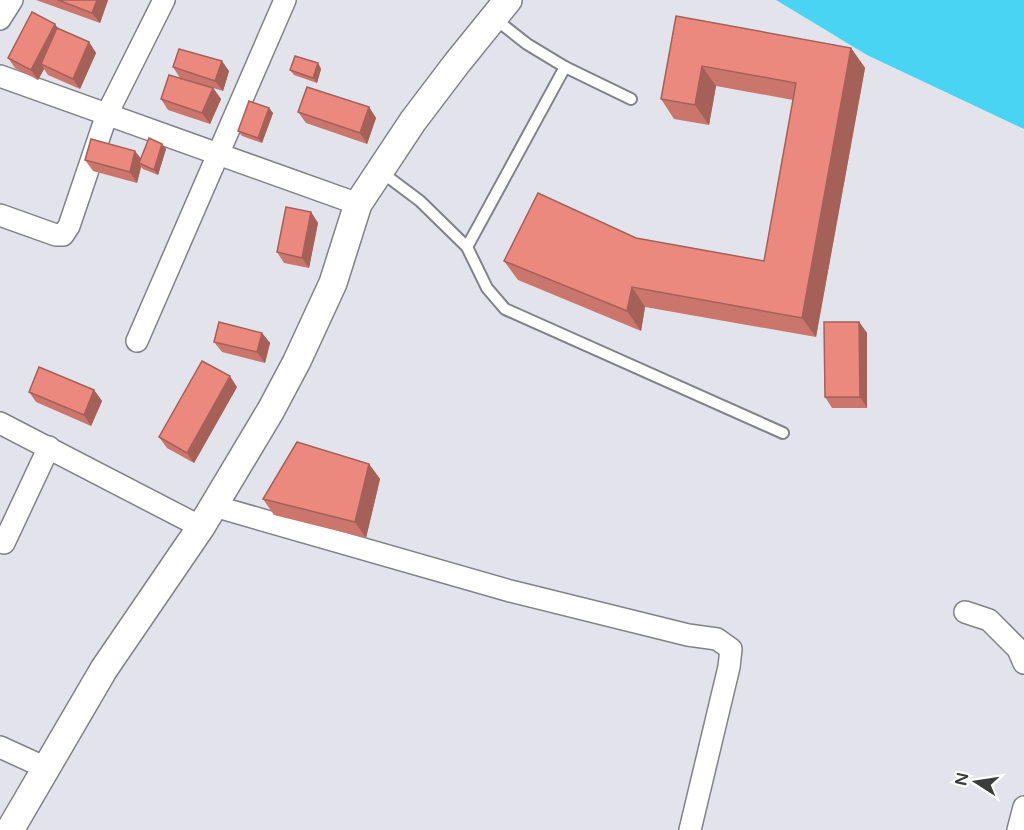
<svg xmlns="http://www.w3.org/2000/svg" width="1024" height="830" font-family="'Varela Round',sans-serif">
  <style>
    .water { fill: #4ad4f3 }
    .lines { fill: none; stroke-linecap: round; stroke-linejoin: round }
    .service-casing { stroke: #818287; stroke-width: 14 }
    .minor-casing { stroke: #818287; stroke-width: 24 }
    .tertiary-casing { stroke: #818287; stroke-width: 30 }
    .service { stroke: #fff; stroke-width: 10 }
    .minor { stroke: #fff; stroke-width: 21 }
    .tertiary { stroke: #fff; stroke-width: 27 }
    .wall { fill: #cb766c }
    .shaded-wall { fill: #a56058 }
    .building { fill: #ec897e; stroke: #a56058; stroke-width: 1.5 }
  </style>
  <rect width="100%" height="100%" fill="#e3e4eb"/>
  <path class="water" d="M776,0h248v129l-157,-74z"/>
  <g class="lines">
    <g class="service-casing">
      <g id="service">
        <path d="M494,18l33,26 38,23 66,32"/>
        <path d="M380,171l40,30 47,46 20,41 18,21 278,124"/>
        <path d="M467,247l98,-180"/>
      </g>
    </g>
    <g class="minor-casing">
      <g id="minor">
        <path d="M0,19l12,-19"/>
        <path d="M0,76l358,128"/>
        <path d="M0,215l56,20h7l6,-9 38,-112 57,-114"/>
        <path d="M137,341l148,-341"/>
        <path d="M0,423l201,104"/>
        <path d="M214,506l296,85 178,44 29,4 14,10 -2,18 -39,163"/>
        <path d="M4,543l45,-96"/>
        <path d="M965,612l24,8 29,29 6,14"/>
        <path d="M0,747l46,21"/>
        <path d="M1018,830l6,-23"/>
      </g>
    </g>
    <g class="tertiary-casing">
      <path id="tertiary" d="M10,830l94,-161 97,-142 70,-117 26,-49 36,-78 25,-79 55,-83 44,-58 51,-63"/>
    </g>
    <use href="#service" class="service"/>
    <use href="#minor" class="minor"/>
    <use href="#tertiary" class="tertiary"/>
  </g>
  <g class="wall">
    <path d="M36,0h72l-8,23z"/>
    <path d="M676,16l175,32 14,20 -49,269 -171,-30 -4,24 -123,-51 -14,-19 132,-23 128,23 29,-161 -77,-14 -7,39 -35,-6 -13,-20z"/>
    <path d="M55,24l3,5 31,13 7,11 -16,36 -32,-14 -4,-6 -6,11 -23,-12 -7,-10z"/>
    <path d="M318,63l3,6 -4,14 -23,-8 -4,-5z"/>
    <path d="M173,67l56,4 -6,20 -43,-13z"/>
    <path d="M213,88l8,11 -11,25 -42,-14 -7,-11z"/>
    <path d="M369,107l7,11 -9,26 -61,-21 -8,-11z"/>
    <path d="M269,108l4,5 -11,30 -20,-7 -4,-5z"/>
    <path d="M162,144l4,5 -8,26 -15,-6 -2,-2 -4,16 -44,-12 -8,-11 56,-1z"/>
    <path d="M311,212l7,11 -9,45 -25,-5 -7,-11z"/>
    <path d="M859,322l8,11v75h-35l-7,-11z"/>
    <path d="M262,333l8,10 -5,20 -43,-11 -8,-10z"/>
    <path d="M237,387l-43,76 -27,-15 -8,-11z"/>
    <path d="M94,390l8,11 -11,25 -55,-24 -7,-10z"/>
    <path d="M369,464l11,15 -14,59 -92,-23 -11,-16z"/>
  </g>
  <g class="shaded-wall">
    <path d="M97,0h11l-8,23 -8,-10z"/>
    <path d="M55,24l7,11 -21,29 3,5 -6,11 -7,-10z"/>
    <path d="M89,42l7,11 -16,36 -7,-10z"/>
    <path d="M851,48l14,20 -49,269 -14,-19z"/>
    <path d="M222,61l7,10 -6,20 -8,-10z"/>
    <path d="M318,63l3,6 -4,14 -4,-5z"/>
    <path d="M702,66l14,20 -7,39 -14,-20z"/>
    <path d="M213,88l8,11 -11,25 -8,-11z"/>
    <path d="M369,107l7,11 -9,26 -7,-11z"/>
    <path d="M269,108l4,5 -11,30 -4,-5z"/>
    <path d="M162,144l4,5 -8,26 -4,-5z"/>
    <path d="M135,151l8,10 -4,2 2,4 -4,16 -7,-11z"/>
    <path d="M311,212l7,11 -9,45 -7,-10z"/>
    <path d="M632,287l13,20 -4,24 -14,-20z"/>
    <path d="M859,322l8,11v75l-7,-11z"/>
    <path d="M262,333l8,10 -5,20 -8,-11z"/>
    <path d="M230,376l7,11 -43,76 -7,-10z"/>
    <path d="M94,390l8,11 -11,25 -7,-11z"/>
    <path d="M369,464l11,15 -14,59 -11,-16z"/>
  </g>
  <g class="building">
    <path d="M58,0h39l-5,13z"/>
    <path d="M32,12l23,12 -24,46 -23,-12z"/>
    <path d="M676,16l175,32 -49,270 -170,-31 -5,24 -123,-50 34,-68 98,45 128,23 32,-178 -94,-17 -7,39 -34,-6z"/>
    <path d="M57,28l32,14 -16,37 -32,-15z"/>
    <path d="M179,49l43,12 -7,20 -42,-14z"/>
    <path d="M295,56l23,7 -5,15 -23,-8z"/>
    <path d="M169,75l44,13 -11,25 -41,-14z"/>
    <path d="M307,87l62,20 -9,26 -62,-21z"/>
    <path d="M249,101l20,7 -11,30 -20,-7z"/>
    <path d="M149,138l13,6 -8,26 -15,-7z"/>
    <path d="M91,139l44,12 -5,21 -45,-12z"/>
    <path d="M286,207l25,5 -9,46 -25,-6z"/>
    <path d="M219,322l43,11 -5,19 -43,-10z"/>
    <path d="M824,322h35l1,75h-35z"/>
    <path d="M202,361l28,15 -43,77 -28,-16z"/>
    <path d="M39,367l55,23 -10,25 -55,-23z"/>
    <path d="M297,442l72,22 -14,58 -92,-23z"/>
  </g>
  <g transform="translate(976 782) rotate(282)" stroke="#ffffff" stroke-width="4.5" paint-order="stroke">
  <path d="M0-4.5L10 22L0 15L-10 22Z" fill="#3a3b3d"/>
  <text y="-9" font-size="16" font-weight="bold" text-anchor="middle" fill="#3a3b3d">N</text>
  </g>
</svg>
